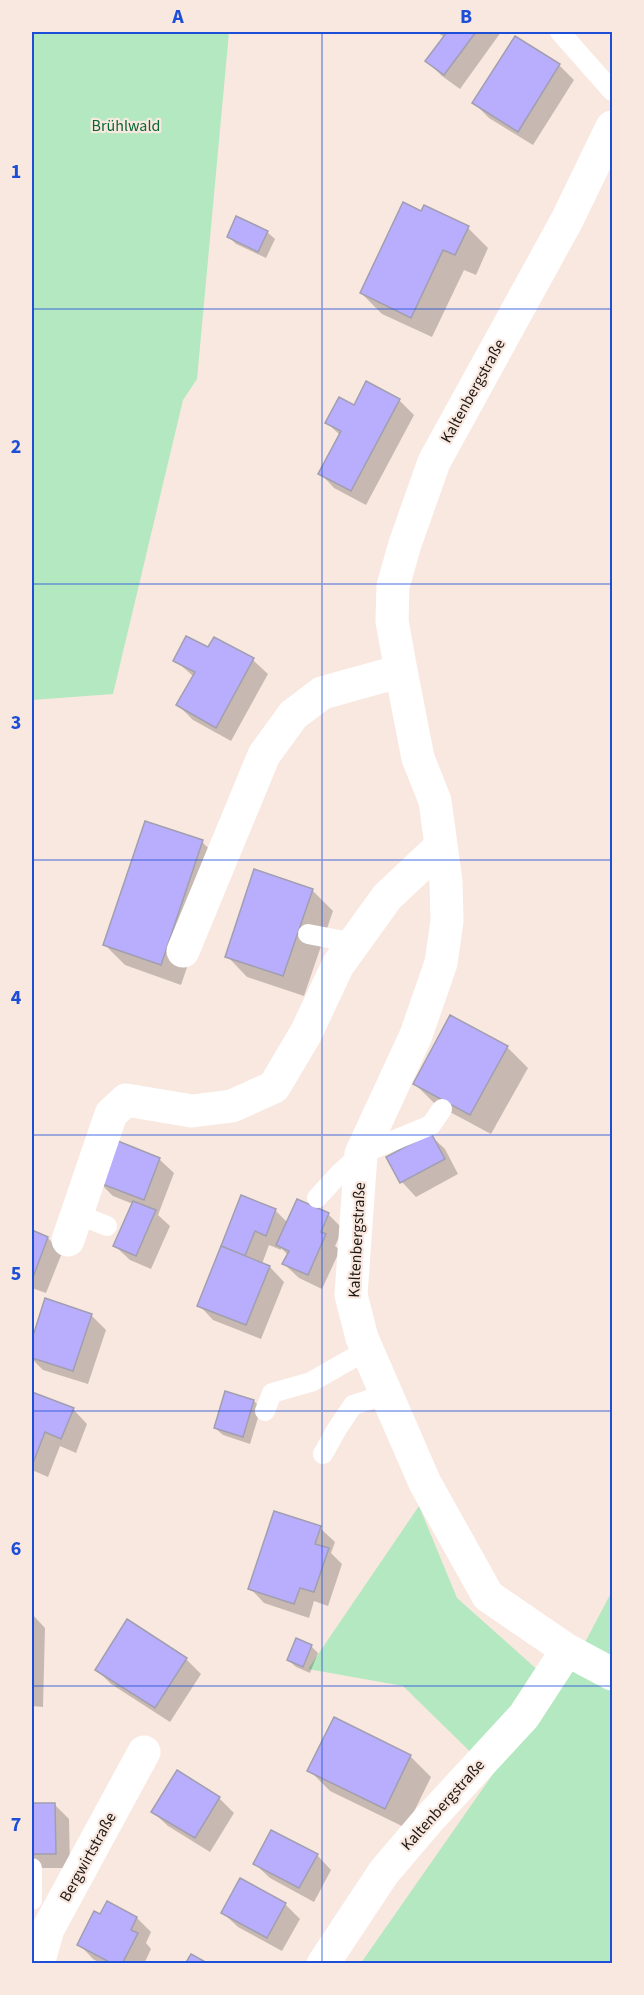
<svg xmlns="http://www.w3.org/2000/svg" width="644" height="1995" font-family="'Source Sans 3',sans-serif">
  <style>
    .green { fill: #b3e8c0 }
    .shadow { fill: #0003 }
    .building { fill: #b9adfe; stroke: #a19faf; stroke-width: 1.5 }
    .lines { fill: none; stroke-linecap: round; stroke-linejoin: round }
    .service { stroke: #fff; stroke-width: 20 }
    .minor { stroke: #fff; stroke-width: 33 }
    .grid { fill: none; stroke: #1d4ed8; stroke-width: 1.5; stroke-opacity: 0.55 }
    .labels { text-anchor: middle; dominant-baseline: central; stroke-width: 4.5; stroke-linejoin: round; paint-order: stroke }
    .park-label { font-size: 16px; fill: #086633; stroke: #f9e8df }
    .street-label { font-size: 16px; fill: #1e1815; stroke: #f9e8df }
    .neatline { fill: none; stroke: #1d4ed8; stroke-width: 2 }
    .grid-label { font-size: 20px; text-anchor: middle; font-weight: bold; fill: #1d4ed8 }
  </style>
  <rect width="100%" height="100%" fill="#f9e8df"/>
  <g class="green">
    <path d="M32,32h197l-32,347 -14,21 -70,294 -81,6z"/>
    <path d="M419,1506l38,92 103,92 52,-99v372h-251l132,-189 -90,-88 -95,-17z"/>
  </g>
  <g class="shadow">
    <path d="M437,32h64l-41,57 -18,-13 -15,-15 18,-23z"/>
    <path d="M516,38l44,28 14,14 -41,65 -44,-27 -15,-15z"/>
    <path d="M422,213l46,15 20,20 -12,27 -12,-5 -32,67 -50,-23 -21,-21z"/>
    <path d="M267,232l8,7 -9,19 -30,-14 -7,-7z"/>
    <path d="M399,400l15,15 -48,90 -32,-17 -14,-15 20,-38 -13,-12 27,-16z"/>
    <path d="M215,639l38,21 15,14 -37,67 -38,-21 -15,-15 16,-28 -19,-17 34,-11z"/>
    <path d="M146,823l56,19 21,20 -42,123 -56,-20 -21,-21z"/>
    <path d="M312,890l21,21 -29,85 -57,-19 -20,-21z"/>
    <path d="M507,1047l21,21 -37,66 -56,-30 -20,-20z"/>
    <path d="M430,1135l15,14 13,25 -42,23 -14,-15z"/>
    <path d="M159,1159l15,14 -16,42 12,11 -19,43 -21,-9 -15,-14 18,-42 -20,-8 -15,-15z"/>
    <path d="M242,1197l34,14 12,12 40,-9 15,15 -8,17 5,4 -18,39 -23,-11 -15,-14 4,-9 -7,-7v2l-12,-5 -7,19 8,3 14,15 -23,57 -48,-19 -14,-15z"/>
    <path d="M32,1232l16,6 14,15 -16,40 -14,-5z"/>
    <path d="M46,1300l45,15 15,15 -18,54 -45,-14 -11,-11v-15z"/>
    <path d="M32,1393l41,16 14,15 -11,29 -16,-7 -12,31 -16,-7z"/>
    <path d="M254,1401l7,7 -11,36 -27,-9 -8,-7z"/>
    <path d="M320,1528l15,14 -4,11 11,11 -14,42 -14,-5 -5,17 -45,-15 -14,-15z"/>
    <path d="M32,1614l13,14 -2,79 -11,-1z"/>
    <path d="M311,1646l7,7 -8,20 -14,-6 -8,-7z"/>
    <path d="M186,1659l15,15 -31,48 -59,-38 -14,-14z"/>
    <path d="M410,1756l21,21 -25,51 -76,-37 -21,-21z"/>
    <path d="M219,1798l15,15 -24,39 -42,-26 -15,-14z"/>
    <path d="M32,1805h23l14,14 1,49h-38z"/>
    <path d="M317,1855l14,15 -17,32 -44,-24 -15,-14z"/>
    <path d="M107,1903l30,15 14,14 -5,11 5,6 -7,15h-42l-9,-5 -14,-15 22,-28z"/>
    <path d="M285,1904l15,15 -18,32 -44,-24 -15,-14z"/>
  </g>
  <g class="building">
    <path d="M447,32h29l-32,43 -19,-14z"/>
    <path d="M515,36l45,28 -42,68 -46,-29z"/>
    <path d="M403,202l18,9 3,-6 45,21 -14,29 -12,-5 -32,68 -51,-25z"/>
    <path d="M236,216l32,15 -10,21 -31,-15z"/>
    <path d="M366,381l34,18 -49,92 -33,-17 23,-43 -16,-8 14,-26 15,8z"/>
    <path d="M186,636l22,11 6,-10 40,21 -38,70 -40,-23 19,-33 -22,-11z"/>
    <path d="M145,821l58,19 -42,125 -58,-20z"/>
    <path d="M254,869l59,20 -30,87 -58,-19z"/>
    <path d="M450,1015l58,31 -38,69 -57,-31z"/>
    <path d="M431,1133l14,26 -45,24 -14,-26z"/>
    <path d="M113,1139l47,19 -16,42 -47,-18z"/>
    <path d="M241,1195l35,14 -10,27 -11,-5 -10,25 -24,-10z"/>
    <path d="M297,1199l32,14 -8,19 5,2 -18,41 -26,-11 7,-13 -13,-6z"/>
    <path d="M133,1201l23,9 -20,46 -23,-10z"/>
    <path d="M32,1230l16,7 -16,43z"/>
    <path d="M221,1246l49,20 -24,59 -49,-19z"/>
    <path d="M45,1298l47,16 -19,57 -41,-13v-19z"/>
    <path d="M225,1391l29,9 -11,37 -29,-9z"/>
    <path d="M32,1392l42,16 -13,31 -16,-7 -12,31 -1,-1z"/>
    <path d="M274,1511l47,15 -6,18 14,4 -15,44 -14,-4 -6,16 -46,-15z"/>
    <path d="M127,1619l60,39 -32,50 -60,-38z"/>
    <path d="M296,1638l16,7 -9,22 -16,-7z"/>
    <path d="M334,1717l77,38 -26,54 -78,-38z"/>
    <path d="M177,1770l43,27 -25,41 -44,-26z"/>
    <path d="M32,1803h23l1,51h-24z"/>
    <path d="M271,1830l47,24 -19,34 -46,-24z"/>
    <path d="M240,1878l46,25 -19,35 -46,-25z"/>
    <path d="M107,1901l30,16 -6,13 7,3 -16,31h-9l-36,-19 17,-34 6,3z"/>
    <path d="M191,1954l18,10h-24z"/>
  </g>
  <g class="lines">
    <g class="service">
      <path d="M560,32l52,59"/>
      <path d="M308,934l46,9"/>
      <path d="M317,1198l22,-24 22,-20 70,-29 11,-16"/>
      <path d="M77,1214l30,12"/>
      <path d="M265,1411l7,-18 39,-11 56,-32"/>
      <path d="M323,1454l14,-25 16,-24 34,-11"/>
      <path d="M32,1900v-32"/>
    </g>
    <g class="minor">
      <path d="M612,127l-45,93 -133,242 -29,82 -12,42 -1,35 9,50 17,87 17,43 11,81 1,39 -6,42 -25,72 -55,119 -10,141 11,43 63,145 63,113 79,54 45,24"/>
      <path d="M183,951l81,-196 29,-40 29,-22 79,-22"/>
      <path d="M68,1240l43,-126 15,-14 66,11 40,-5 42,-19 32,-54 32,-68 49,-68 53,-50"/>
      <path d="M38,1964l10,-35 96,-177"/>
      <path d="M323,1964l61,-92 46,-54 94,-102 43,-66"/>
    </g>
  </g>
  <path class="grid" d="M322,32v1932M32,309h580M32,584h580M32,860h580M32,1135h580M32,1411h580M32,1686h580"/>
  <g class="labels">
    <g class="park-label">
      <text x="126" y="126">Brühlwald</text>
    </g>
    <g class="street-label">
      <text transform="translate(473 391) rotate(-61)">Kaltenbergstraße</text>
      <text transform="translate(357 1240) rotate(-87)">Kaltenbergstraße</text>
      <text transform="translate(443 1805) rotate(-48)">Kaltenbergstraße</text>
      <text transform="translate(88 1857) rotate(-61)">Bergwirtstraße</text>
    </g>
  </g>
  <rect width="644" height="1995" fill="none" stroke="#f9e8df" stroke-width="66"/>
  <rect x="33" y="33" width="578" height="1929" class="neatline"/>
  <g class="grid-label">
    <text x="178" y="23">A</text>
    <text x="466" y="23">B</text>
    <text x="16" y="178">1</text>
    <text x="16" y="453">2</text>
    <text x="16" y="729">3</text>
    <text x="16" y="1004">4</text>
    <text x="16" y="1280">5</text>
    <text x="16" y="1555">6</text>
    <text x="16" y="1831">7</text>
  </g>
</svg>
